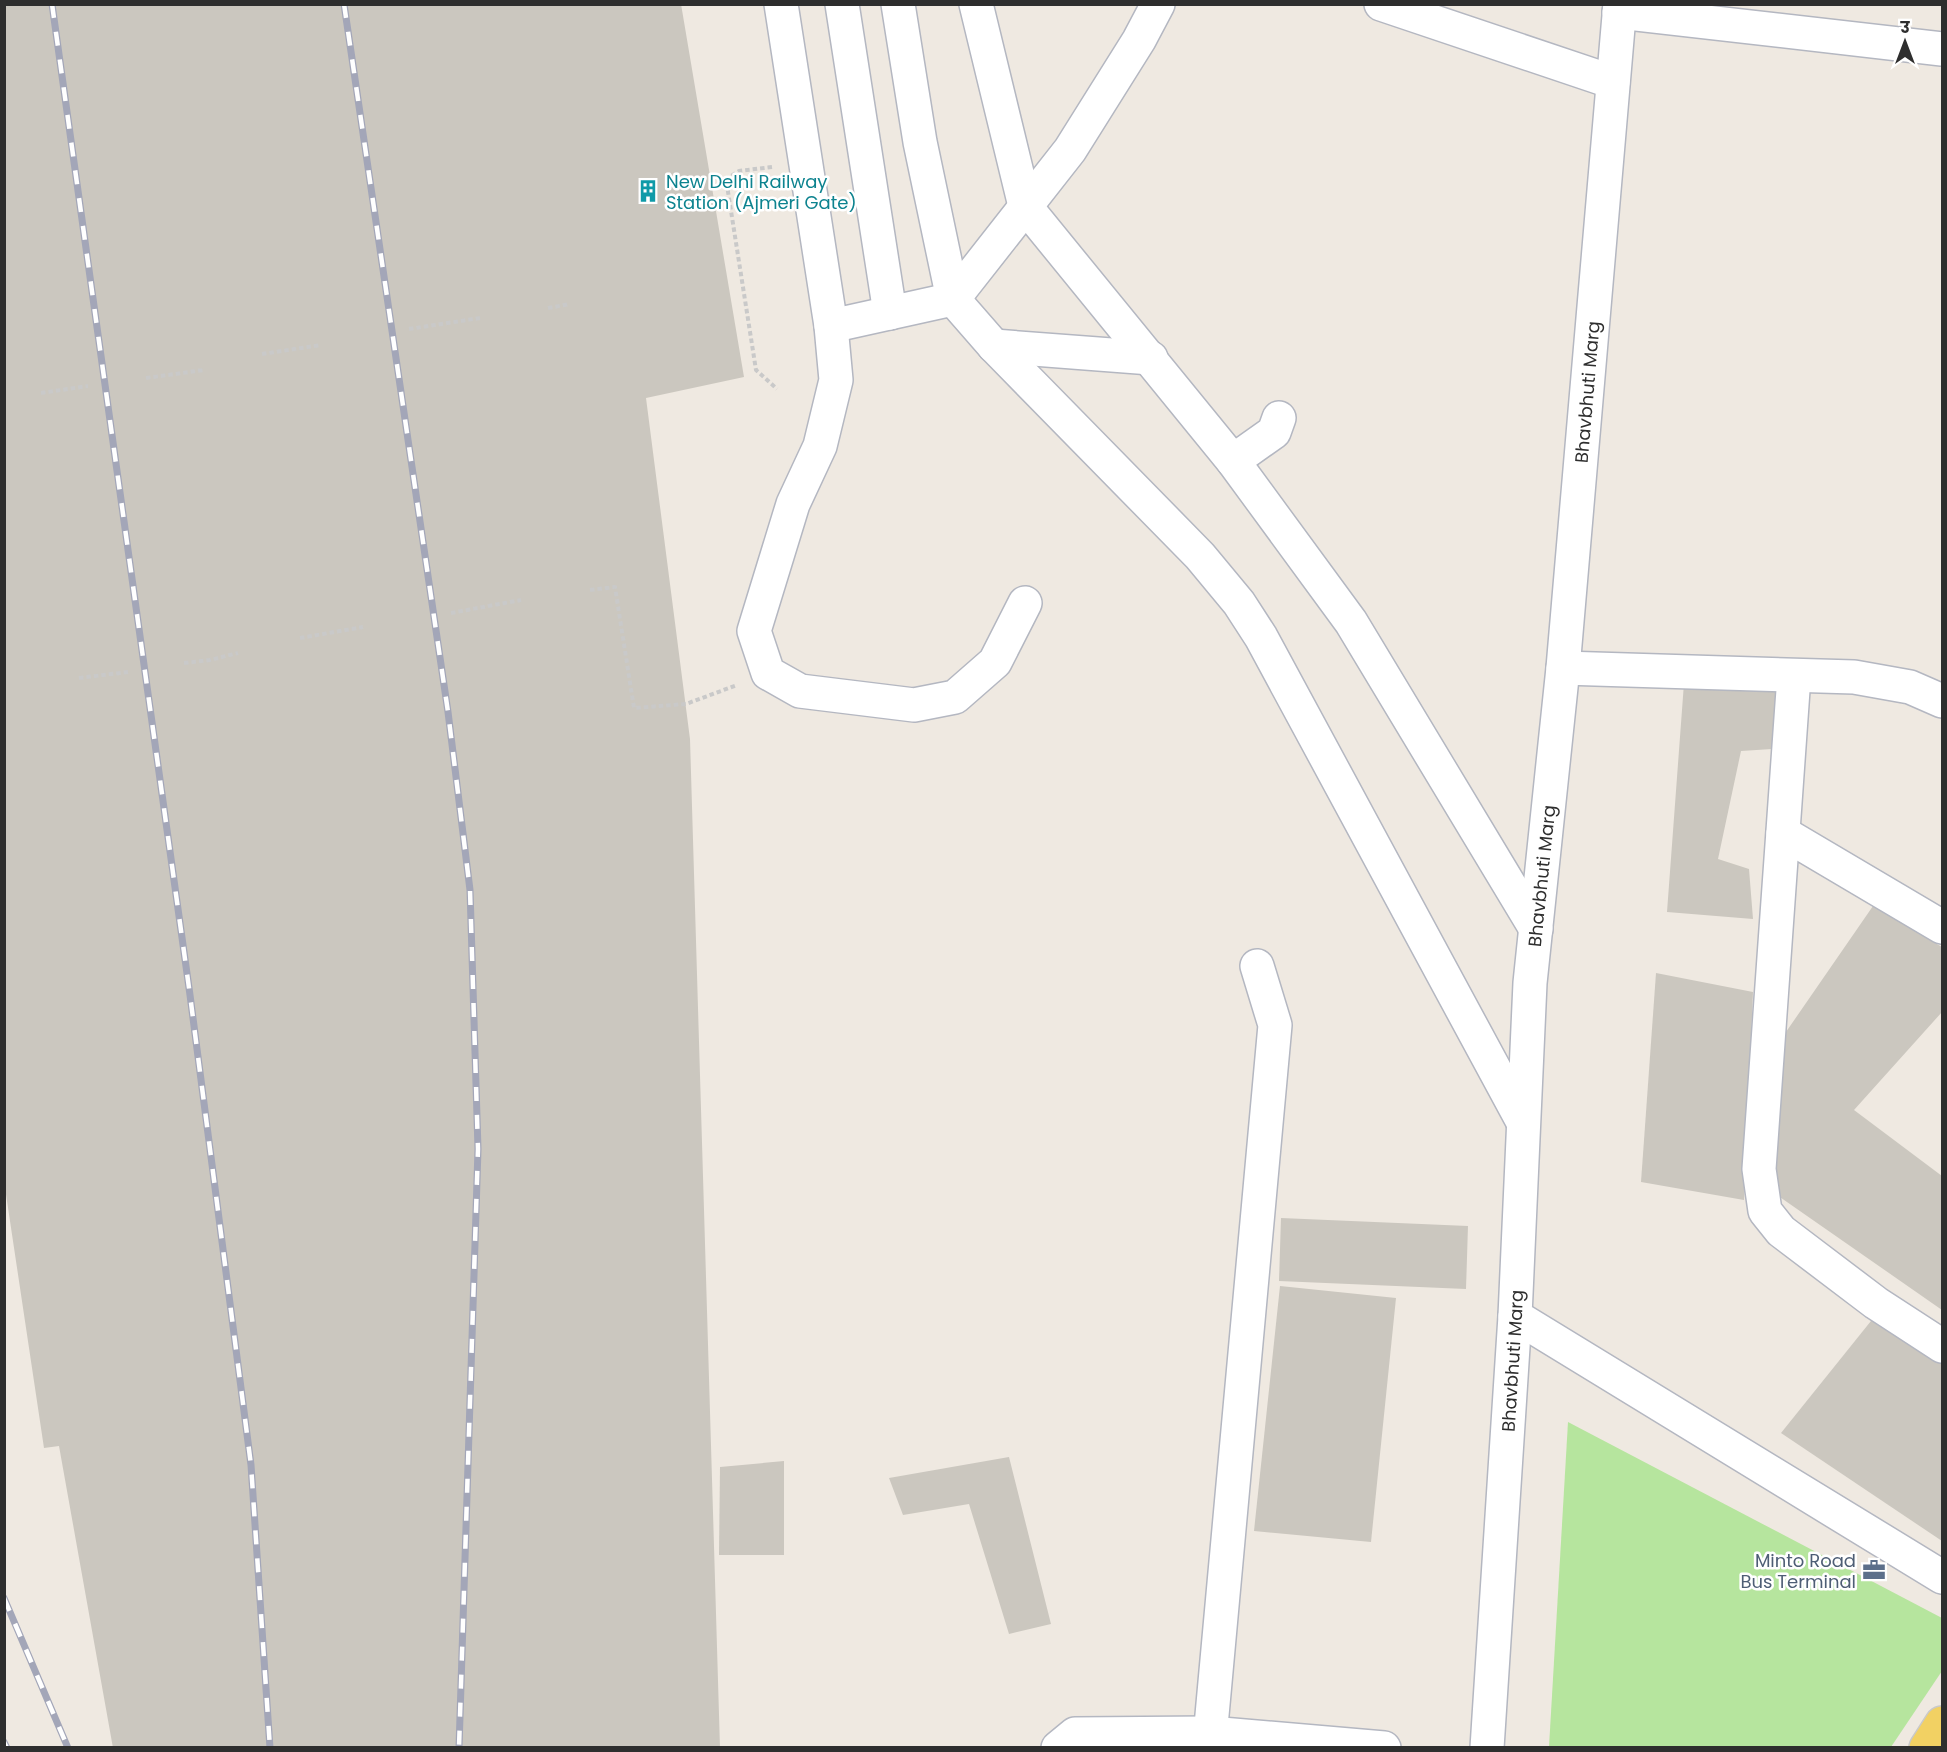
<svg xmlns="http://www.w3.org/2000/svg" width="1947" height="1752" font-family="Poppins,'Noto Sans Devanagari',sans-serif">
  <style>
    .green { fill: #b6e59e }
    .building { fill: #cbc7bf }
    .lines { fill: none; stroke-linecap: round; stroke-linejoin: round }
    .minor-casing { stroke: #b4b7c1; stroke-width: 36 }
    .major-casing { stroke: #c9c9c9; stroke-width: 36 }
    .path { stroke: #c9c9c9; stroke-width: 4; stroke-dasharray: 4.5 3; stroke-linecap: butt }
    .minor { stroke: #fff; stroke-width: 33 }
    .major { stroke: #f2d163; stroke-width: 33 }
    .rail-casing { stroke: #a3a6b8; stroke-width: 7 }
    .rail { stroke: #fff; stroke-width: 4.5; stroke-dasharray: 14; stroke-linecap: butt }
    .labels { text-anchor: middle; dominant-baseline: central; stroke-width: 5; stroke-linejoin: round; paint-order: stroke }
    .culture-label { font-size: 18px; fill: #0d838f; stroke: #fff; text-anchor: start }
    .street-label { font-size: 18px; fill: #2e2e2e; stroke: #fff }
    .service-label { font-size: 18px; fill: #4e5e75; stroke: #fff; text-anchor: end }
  </style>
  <rect width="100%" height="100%" fill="#efe9e1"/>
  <path class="green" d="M1568,1422l374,196v53l-51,76h-342z"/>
  <g class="building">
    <path d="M4,4h677l63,373 -98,21 44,341 30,1009h-607l-54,-302 -15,2 -40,-267z"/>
    <path d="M1684,683l94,1 -6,65 -31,2 -23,108 31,10 4,50 -86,-7z"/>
    <path d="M1873,906l69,41v65l-88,98 88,66v134l-165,-115v-150z"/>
    <path d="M1656,973l97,19 -9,208 -103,-18z"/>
    <path d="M1281,1218l187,8 -2,63 -187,-8z"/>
    <path d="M1280,1286l116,12 -25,244 -117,-11z"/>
    <path d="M1875,1316l67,44v181l-161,-108z"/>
    <path d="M1009,1457l42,167 -42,10 -40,-130 -66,11 -14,-37z"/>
    <path d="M784,1461v94h-65l1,-88z"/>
  </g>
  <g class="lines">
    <g class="minor-casing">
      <g id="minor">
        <path d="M781,4l50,322 122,-27 117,-149 69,-110 19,-36"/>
        <path d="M842,4l48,309"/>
        <path d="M898,4l22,138 33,157 41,47 206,210 39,47 22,34 262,485"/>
        <path d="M976,4l49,202 208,255 118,161 185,307"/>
        <path d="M1381,4l232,78"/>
        <path d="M1619,12l323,37"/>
        <path d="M831,326l5,54 -16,66 -27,58 -39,127 14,42 32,18 114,14 41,-8 40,-35 30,-59"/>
        <path d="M994,346l157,12"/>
        <path d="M1233,461l41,-29 5,-14"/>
        <path d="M1563,668l291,9 56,10 32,14"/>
        <path d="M1794,676l-35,493 6,42 16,20 95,72 66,43"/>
        <path d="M1783,833l159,94"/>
        <path d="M1515,1316l427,261"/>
        <path d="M1058,1748l17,-14 135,-1 174,15"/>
        <path d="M1209,1748l66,-723 -18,-59"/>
        <path id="s1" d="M1487,1748l28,-432 15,-333 33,-315 57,-664"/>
      </g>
    </g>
    <g class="major-casing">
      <path id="major" d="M1926,1748l16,-25"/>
    </g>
    <g class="path">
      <path d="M772,167l-33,4 -13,8 30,191 21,19"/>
      <path d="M548,308l22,-4"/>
      <path d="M409,329l71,-11"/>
      <path d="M262,354l59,-9"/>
      <path d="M146,378l58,-8"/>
      <path d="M41,393l47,-7"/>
      <path d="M590,590l25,-3 19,121 52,-4 51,-19"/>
      <path d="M451,613l70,-13"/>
      <path d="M300,638l63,-11"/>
      <path d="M184,663l26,-3 28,-7"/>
      <path d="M79,678l49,-6"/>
    </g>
    <use href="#minor" class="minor"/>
    <use href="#major" class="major"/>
    <g class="rail-casing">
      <g id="rail">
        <path d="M52,4l138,991 61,470 19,283"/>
        <path d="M344,4l104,708 22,178 8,259 -19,599"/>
        <path d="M4,1598l64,150"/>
        <path d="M4,1742l3,6"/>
      </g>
    </g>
    <use href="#rail" class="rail"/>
  </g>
  <defs>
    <g id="building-bare" transform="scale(1.8)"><path d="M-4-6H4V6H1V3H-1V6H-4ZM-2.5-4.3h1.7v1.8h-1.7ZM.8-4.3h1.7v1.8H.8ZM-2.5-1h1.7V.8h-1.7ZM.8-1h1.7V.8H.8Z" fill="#0f9aa8" stroke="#fff" stroke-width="2.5" paint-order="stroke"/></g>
    <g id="office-bare" transform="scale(1.8)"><path d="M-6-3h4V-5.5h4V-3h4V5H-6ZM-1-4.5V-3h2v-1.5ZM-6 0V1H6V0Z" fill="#5c6f8a" stroke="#fff" stroke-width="2.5" paint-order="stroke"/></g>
  </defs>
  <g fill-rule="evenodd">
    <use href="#building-bare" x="648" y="191"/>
    <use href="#office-bare" x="1874" y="1570"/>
  </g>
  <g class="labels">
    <g class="culture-label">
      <text x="666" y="181">New Delhi Railway<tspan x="666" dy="21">Station (Ajmeri Gate)</tspan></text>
    </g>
    <g class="street-label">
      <text stroke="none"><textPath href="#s1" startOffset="1360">Bhavbhuti Marg</textPath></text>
      <text stroke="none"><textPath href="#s1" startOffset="874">Bhavbhuti Marg</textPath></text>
      <text stroke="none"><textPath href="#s1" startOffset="388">Bhavbhuti Marg</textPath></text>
    </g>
    <g class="service-label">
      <text x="1856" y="1560">Minto Road<tspan x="1856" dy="21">Bus Terminal</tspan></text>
    </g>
  </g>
  <rect width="1947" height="1752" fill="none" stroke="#2e2e2e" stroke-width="12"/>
  <g transform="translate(1905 42)" stroke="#ffffff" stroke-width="4.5" paint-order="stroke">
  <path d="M0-4.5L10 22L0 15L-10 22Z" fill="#2e2e2e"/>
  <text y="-9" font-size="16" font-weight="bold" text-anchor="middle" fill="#2e2e2e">उ</text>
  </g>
</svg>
